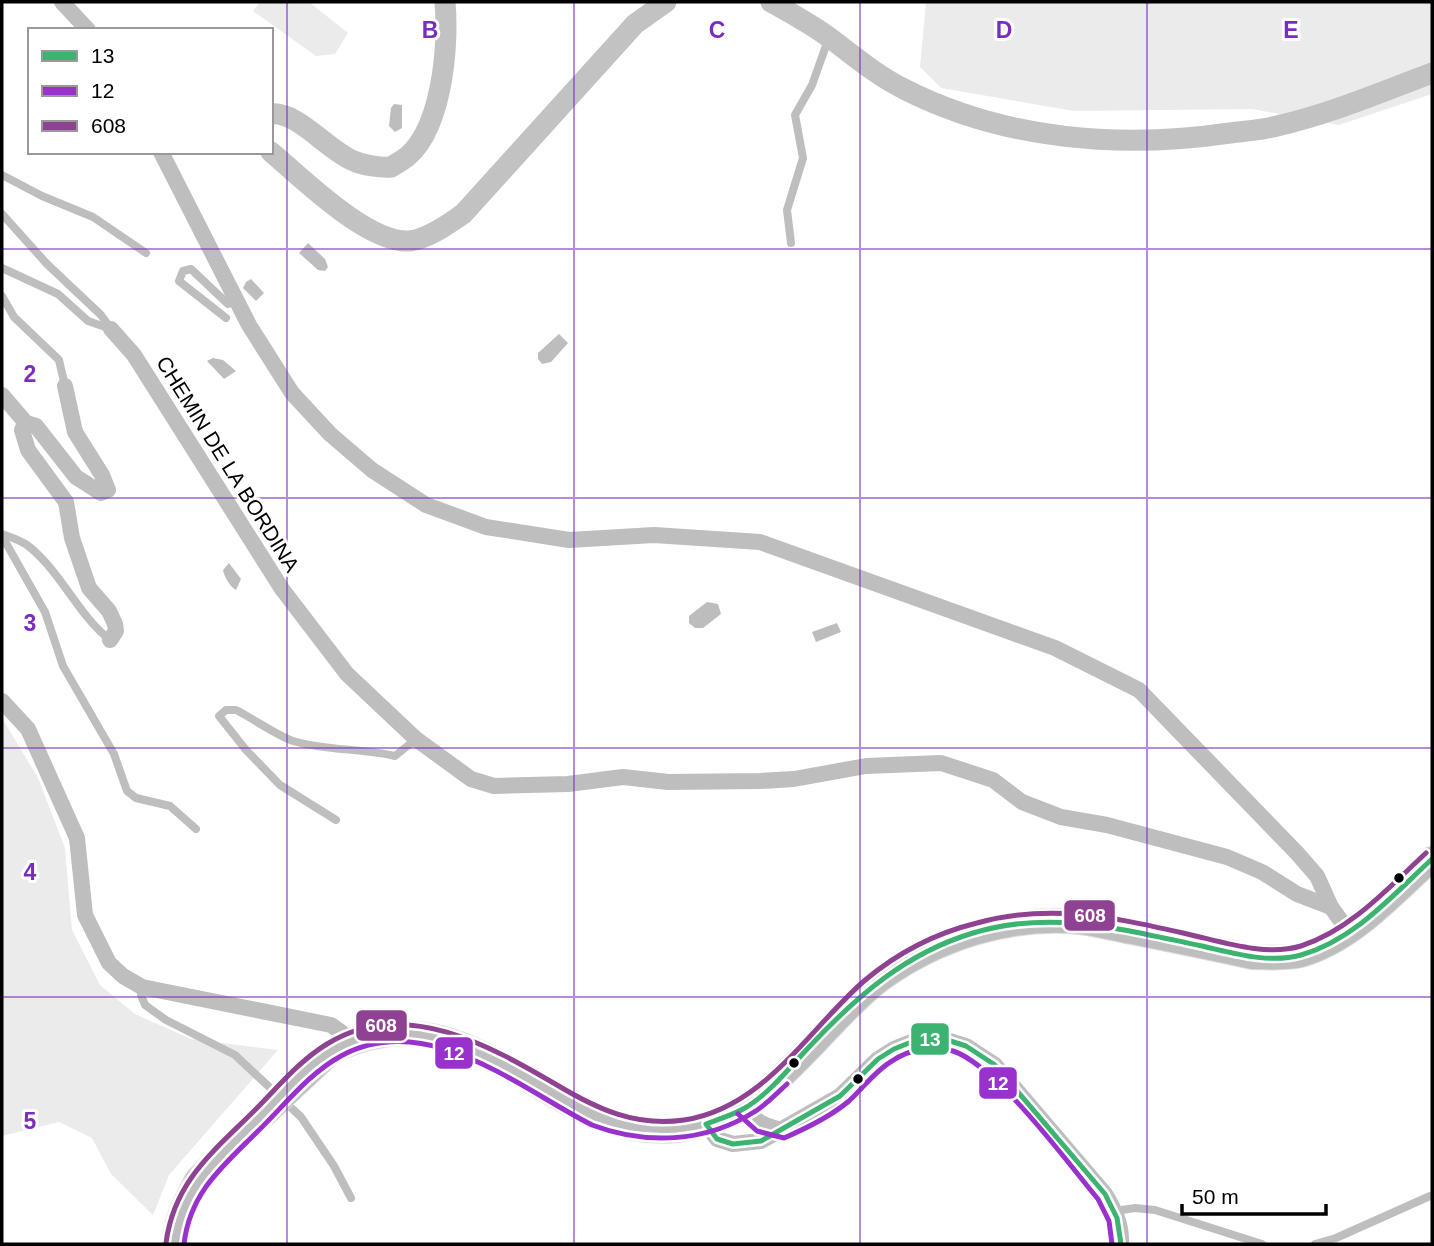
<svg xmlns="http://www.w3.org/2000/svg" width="1434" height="1246" font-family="Helvetica,sans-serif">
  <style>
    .green { fill: #ebebeb }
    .water { fill: #bdbdbd }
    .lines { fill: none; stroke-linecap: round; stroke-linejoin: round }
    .primary-casing { stroke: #dbdbdb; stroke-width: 26 }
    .lane { stroke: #bebebe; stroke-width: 8 }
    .street { stroke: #bebebe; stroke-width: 16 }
    .secondary { stroke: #c2c2c2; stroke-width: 21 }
    .primary { stroke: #bebebe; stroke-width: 24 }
    .primary-bridge-casing { stroke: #dbdbdb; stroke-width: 26; stroke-linecap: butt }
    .primary-bridge { stroke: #bebebe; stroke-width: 24 }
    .bus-1-casing { stroke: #fff; stroke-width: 10 }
    .bus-2-casing { stroke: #fff; stroke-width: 10 }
    .bus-3-casing { stroke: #fff; stroke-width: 10 }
    .bus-1 { stroke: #3cb371; stroke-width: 5 }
    .bus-2 { stroke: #9932cc; stroke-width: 5 }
    .bus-3 { stroke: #904292; stroke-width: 5 }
    .grid { fill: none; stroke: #7b2cbf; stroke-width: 2; stroke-opacity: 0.55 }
    .bus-dot { fill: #000; stroke: #fff; stroke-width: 2.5 }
    .labels { text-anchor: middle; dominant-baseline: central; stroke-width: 6; stroke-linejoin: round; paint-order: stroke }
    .street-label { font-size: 21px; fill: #000; stroke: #fff }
    .grid-label { font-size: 23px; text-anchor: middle; font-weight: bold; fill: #7b2cbf; stroke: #fff; stroke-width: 6; stroke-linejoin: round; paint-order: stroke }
    .line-badge { stroke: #fff; stroke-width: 2.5 }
    .badge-label { font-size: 19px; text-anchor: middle; font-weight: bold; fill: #fff }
  </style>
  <rect width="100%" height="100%" fill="#fff"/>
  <g class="green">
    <path d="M260,2h49l39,31 -13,21 -19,2 -63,-45z"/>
    <path d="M926,2h506v92l-93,31 -87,-16 -178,2 -133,-23 -21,-21z"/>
    <path d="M2,718l36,60 27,70 7,82 28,55 35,29 56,25 87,11 -109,125 -16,40 -42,-41 -19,-36 -33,-16 -57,14z"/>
  </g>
  <g class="water">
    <path d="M394,104l8,1v23l-7,4 -6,-6 2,-18z"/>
    <path d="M308,243l17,16 3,8 -3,4 -7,-1 -19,-17z"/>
    <path d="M251,279l13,14 -8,8 -13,-13 3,-6z"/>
    <path d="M559,334l9,9 -17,19 -9,2 -4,-5v-6z"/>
    <path d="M213,358l10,2 13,11 -12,8 -17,-18z"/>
    <path d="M229,563l12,16 -5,11c-6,-3 -12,-14 -13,-20z"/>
    <path d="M707,602l11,2 3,10 -18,14h-8l-6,-5v-7z"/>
    <path d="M837,623l4,9 -25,10 -4,-10z"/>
  </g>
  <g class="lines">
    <g class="primary-casing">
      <g id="primary">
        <path d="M331,1052c145,-73 217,92 346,78 63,-7 98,-46 139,-88 21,-22 41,-45 65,-63 57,-41 129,-64 199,-57 18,2 35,7 52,10 40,8 80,16 120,25 16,0 33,2 49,-2 52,-15 92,-61 131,-96"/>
        <path d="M175,1244c0,-24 11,-43 22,-64"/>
      </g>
    </g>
    <g class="lane">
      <path d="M2,175l40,21 51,21 53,36"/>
      <path d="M2,214l45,50 54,51 10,14"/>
      <path d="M791,243l-4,-33 16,-52 -8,-43 17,-30 16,-45"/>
      <path d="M2,268l56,26 30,27 23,8"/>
      <path d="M2,296l12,21 45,43 6,26"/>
      <path d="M226,318l-47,-37 4,-10 8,-2 37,35 8,-3"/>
      <path d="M2,534c8,3 18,6 25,11 34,26 50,69 83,95"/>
      <path d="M2,536l43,76 18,54 51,88 13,37 9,7 34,8 26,23"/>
      <path d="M336,820l-56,-35 -34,-35 -27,-34 7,-6h10c18,9 40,25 57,31 33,10 69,7 102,15l21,-17"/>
      <path d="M142,987l-1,8 4,10 21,15 69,35 66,62 33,49 17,32"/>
      <path d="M1115,1211l20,-3 20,2 107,34"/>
      <path d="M1315,1244l21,-6 94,-42"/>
    </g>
    <g class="street">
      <path d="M62,2l26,28"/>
      <path d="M161,152l88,173 43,68 38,41 42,36 54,35 60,22 83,13 85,-5 106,7 295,106 84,42 158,163 20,23 14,31 18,25"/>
      <path d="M111,329l23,26 148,234 65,85 69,65 55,40 23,7 74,-2 55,-7 45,5 92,-1 34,-2 72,-13 75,-3 52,17 29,22 39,15 46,8 120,32 35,15 35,22 34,13"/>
      <path d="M2,395l24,28 10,3 40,51 25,16 7,-3 -6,-15 -27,-43 -10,-46"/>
      <path d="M26,423l-4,7 6,20 38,52 6,36 17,50 20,23 6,13 1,7 -6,9"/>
      <path d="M2,701l26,28 49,109 8,77 24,48 14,13 19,11 189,38 10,7 9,10"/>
      <path d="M745,1108c11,14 19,18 37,22"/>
      <path d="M706,1124l11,15 16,5 28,-3 79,-45 38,-37 16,-10 25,-10h25l22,7 29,19 110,129c10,16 17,31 16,50"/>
    </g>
    <g class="secondary">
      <path d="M771,2c20,11 40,22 59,36 24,18 46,37 74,51 100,51 216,60 326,44 15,-2 32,-3 47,-7 53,-12 104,-34 155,-53"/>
      <path d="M271,114c27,-3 57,37 83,47 8,4 28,7 37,6 2,-1 8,-5 10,-6 41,-25 48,-115 44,-159"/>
      <path d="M271,152c32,27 97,92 139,89 18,-2 38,-17 53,-27l172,-190 31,-22"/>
    </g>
    <use href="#primary" class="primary"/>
    <g class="primary-bridge-casing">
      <path id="primary-bridge" d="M197,1180l25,-26 109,-102"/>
    </g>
    <use href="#primary-bridge" class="primary-bridge"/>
    <g class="bus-1-casing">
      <path id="bus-1" d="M1121,1244l-4,-26 -12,-24 -110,-129 -29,-19 -22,-7h-25l-25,10 -16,10 -38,37 -79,45 -28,3 -16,-5 -11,-15c13,-5 27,-9 39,-16 25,-15 45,-41 65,-62 47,-50 96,-93 163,-113 79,-24 151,-3 229,13 31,7 67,18 99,9 53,-15 92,-60 131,-96"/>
    </g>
    <g class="bus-2-casing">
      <g id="bus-2">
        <path d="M738,1114l19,17 27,7c23,-10 46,-21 65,-37 14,-13 26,-30 43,-40 18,-12 40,-16 61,-10 43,14 114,111 145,148l11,22 3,23"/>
        <path d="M184,1244c6,-52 39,-78 74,-113 26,-25 50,-57 83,-75 86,-47 178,32 251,69 53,20 113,18 162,-13 12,-7 22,-18 33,-28"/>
      </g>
    </g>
    <g class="bus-3-casing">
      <path id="bus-3" d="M166,1243c8,-62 48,-92 89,-133 23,-23 44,-49 72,-66 77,-48 163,2 230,41 40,24 79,42 127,35 80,-12 124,-90 180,-139 32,-27 72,-48 113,-58 72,-20 135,-6 206,10 37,8 81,24 118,13 50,-16 88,-59 125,-93"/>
    </g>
    <use href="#bus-1" class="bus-1"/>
    <use href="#bus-2" class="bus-2"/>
    <use href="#bus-3" class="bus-3"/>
  </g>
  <path class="grid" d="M287,2v1242M574,2v1242M860,2v1242M1147,2v1242M2,249h1430M2,498h1430M2,748h1430M2,997h1430"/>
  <g class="bus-dot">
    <circle cx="1399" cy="878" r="6"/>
    <circle cx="794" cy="1063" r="6"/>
    <circle cx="858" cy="1079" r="6"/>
  </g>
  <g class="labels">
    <g class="street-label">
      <text transform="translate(228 464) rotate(58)">CHEMIN DE LA BORDINA</text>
    </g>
  </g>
  <g class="grid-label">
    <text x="430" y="38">B</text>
    <text x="717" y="38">C</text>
    <text x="1004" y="38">D</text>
    <text x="1291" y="38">E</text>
    <text x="30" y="382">2</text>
    <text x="30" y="631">3</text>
    <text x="30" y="880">4</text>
    <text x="30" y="1129">5</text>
  </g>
  <g class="line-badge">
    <rect x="1063" y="899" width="53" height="33" rx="7" fill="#904292"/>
    <rect x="355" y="1009" width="53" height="33" rx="7" fill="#904292"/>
    <rect x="910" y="1022" width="40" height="34" rx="7" fill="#3cb371"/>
    <rect x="434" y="1036" width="40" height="34" rx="7" fill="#9932cc"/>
    <rect x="978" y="1066" width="40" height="34" rx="7" fill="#9932cc"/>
  </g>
  <g class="badge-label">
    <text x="1090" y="922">608</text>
    <text x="381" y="1032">608</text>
    <text x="930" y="1046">13</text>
    <text x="454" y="1060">12</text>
    <text x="998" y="1090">12</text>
  </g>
  <rect width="1434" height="1246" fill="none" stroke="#000000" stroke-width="7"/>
  <rect x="28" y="28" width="245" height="126" fill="#ffffff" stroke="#999999" stroke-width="2"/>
  <rect x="42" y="51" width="35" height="10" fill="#3cb371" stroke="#999999" stroke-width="2"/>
  <text x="91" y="63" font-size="21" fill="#000000">13</text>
  <rect x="42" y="86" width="35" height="10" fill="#9932cc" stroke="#999999" stroke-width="2"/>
  <text x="91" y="98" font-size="21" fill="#000000">12</text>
  <rect x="42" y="121" width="35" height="10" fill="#904292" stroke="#999999" stroke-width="2"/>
  <text x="91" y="133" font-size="21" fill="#000000">608</text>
  <path d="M1182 1204v10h144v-10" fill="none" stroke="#000000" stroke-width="3.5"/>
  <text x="1192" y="1204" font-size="21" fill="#000000" stroke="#ffffff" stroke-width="5" paint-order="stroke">50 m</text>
</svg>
